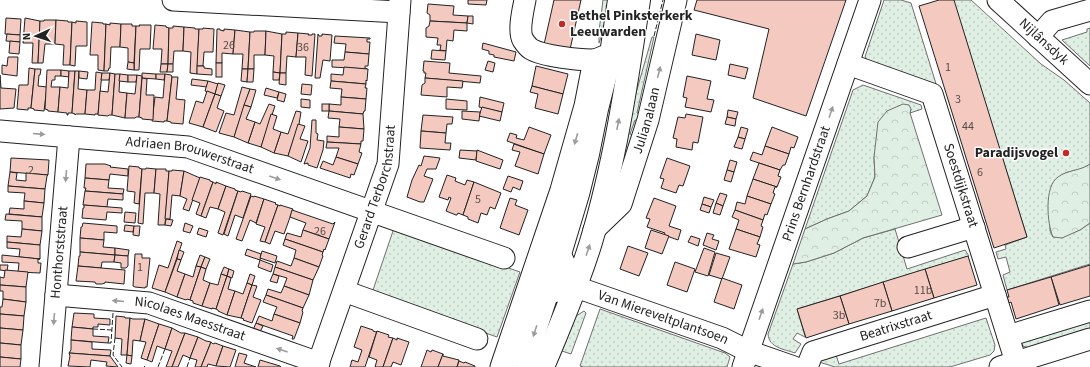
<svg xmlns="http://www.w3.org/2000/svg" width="1090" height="367" font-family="'Source Sans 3',sans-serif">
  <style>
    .grass { fill: url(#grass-dots); stroke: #6f6f6f }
    .forest { fill: url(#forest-crowns); stroke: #6f6f6f }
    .building { fill: #f3c9c0; stroke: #222 }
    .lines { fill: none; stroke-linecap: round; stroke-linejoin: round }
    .minor-casing { stroke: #222; stroke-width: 23 }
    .major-casing { stroke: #222; stroke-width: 24 }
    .minor { stroke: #fff; stroke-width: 21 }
    .major { stroke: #fff; stroke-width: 22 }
    .fence { stroke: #222; stroke-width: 1; stroke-dasharray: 5 2; stroke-linecap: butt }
    .oneway { fill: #9c9c9c }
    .poi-dot { fill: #c62828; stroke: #fff; stroke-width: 1.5 }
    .labels { text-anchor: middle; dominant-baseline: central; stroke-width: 3; stroke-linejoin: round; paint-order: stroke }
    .number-label { font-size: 12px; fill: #564c4a }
    .poi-label { font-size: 14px; font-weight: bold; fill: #222; stroke: #fff; text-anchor: start }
    .street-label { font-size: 14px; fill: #222; stroke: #fff }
  </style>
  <defs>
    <pattern id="grass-dots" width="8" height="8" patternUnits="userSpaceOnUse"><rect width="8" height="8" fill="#e0efe3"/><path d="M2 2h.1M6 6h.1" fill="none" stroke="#c0cdc2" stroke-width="1.8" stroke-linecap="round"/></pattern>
    <pattern id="forest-crowns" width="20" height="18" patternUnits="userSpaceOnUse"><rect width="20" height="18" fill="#e0efe3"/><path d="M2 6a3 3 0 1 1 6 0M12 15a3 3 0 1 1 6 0" fill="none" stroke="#c0cdc2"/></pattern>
  </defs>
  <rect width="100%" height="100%" fill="#fff"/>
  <g class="grass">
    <path d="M603,0h7l-7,32 -4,11v-12z"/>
    <path d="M884,0h17l10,3 26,84 -70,-27 -2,-3z"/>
    <path d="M953,0h18l70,64 23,16 26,23v61l-5,4 -20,5 -15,50v8l3,6 27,-7 10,-7v41l-83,26 -4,-15 7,-3 -4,-15 -8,2 -2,-7 10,-3 -1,-4 22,-8z"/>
    <path d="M1090,28v38l-28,-26 25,-8v-3z"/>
    <path d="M652,37h2l-17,76 8,2 -2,7 -8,-2 -5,14 8,3 -31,65 19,-74z"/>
    <path d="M863,85l58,20 1,4 -12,4 1,-4 -37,48 1,20 -8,19 -18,15 -22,8 -22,10 48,-139z"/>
    <path d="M394,228l126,44 -23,65 -125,-44z"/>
    <path d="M895,229l12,40 58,-19 4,6 -172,53 8,27v1l-8,-4 -4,6 8,5 -6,9c-11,-4 -26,-5 -27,-19l25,-70 13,-2 28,-9 29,-15z"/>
    <path d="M600,309l125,44 5,4 -3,10h-144l-3,-1z"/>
    <path d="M584,311l2,2 -15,41 -15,-5 17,-31z"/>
    <path d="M986,318l9,27 -1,6 -4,4 -40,12h-115l-16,-5 16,-10 4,12z"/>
    <path d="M1090,319v11l-62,18 -5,-2 -2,-4z"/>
  </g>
  <g class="forest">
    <path d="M903,104l6,1 2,4 -1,4 32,102 -79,23 -29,15 -28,9 -13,2 12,-35 22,-10 22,-8 18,-15 8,-19 -1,-20 4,-35 9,-11z"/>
    <path d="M1090,164v59l-10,7 -18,8 -9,-1c-6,-13 -9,-51 5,-60 9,-7 22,-6 32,-13z"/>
  </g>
  <g class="building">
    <path d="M468,0h19l-1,5 -18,-1z"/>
    <path d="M554,0h27l-12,54 -26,-5z"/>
    <path d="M697,0h149l-40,116 -53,-18 16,-69 -75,-19z"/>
    <path d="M939,0h15l73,237 -33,11 -75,-242z"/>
    <path d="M428,4l26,2 -1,9 15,1 -1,7 -37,-2v-6l-3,-2z"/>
    <path d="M468,16h5v8l-6,-1z"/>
    <path d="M6,18l15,1 -1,16 -15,-1z"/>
    <path d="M25,18l15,3 -2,42h-6l1,-20h-10z"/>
    <path d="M44,20h12l-1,24h-10l-2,19h-5l2,-42h4z"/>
    <path d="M56,20l12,1v1h4l-2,43h-7l1,-20 -9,-1z"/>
    <path d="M76,21l11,1v24h-11l-1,20 -5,-1 2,-43 4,1z"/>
    <path d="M430,21l37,2v8l-13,-1 -1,11 -6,-1 -1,11 -6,-1 1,-5h-4l1,-7 -12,-1v-9l3,-2z"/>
    <path d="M92,22l11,1v1h3l-2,47 -6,-1v-15h-8z"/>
    <path d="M110,23l11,1 -1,23h-9l-1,21h-1l-1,3h-4l2,-47 4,1z"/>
    <path d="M121,24h11v2h4l-2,37 -6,-1v-14l-8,-1z"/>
    <path d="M139,25h12v2l-1,22h-10l-1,21h-5l2,-44h4z"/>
    <path d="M155,25l11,1v1l3,1 -1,36h-7l1,-15h-9z"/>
    <path d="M173,26l11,1 -1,24h-9l-1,13h-5l1,-36h4z"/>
    <path d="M184,27l11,1v1h4l-2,45 -7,-1 1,-21 -8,-1z"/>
    <path d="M203,28l11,1 -1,23h-9l-1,14h-6l2,-37h4z"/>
    <path d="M217,29h3v1l4,1v-2l11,1 -2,24 -11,-1v10h-6z"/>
    <path d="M235,30l15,2 -2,37h-6l1,-15h-10z"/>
    <path d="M254,31h12l-1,24h-11v14h-6l2,-37h4z"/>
    <path d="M266,31l16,3 -2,39 -7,-1 1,-16 -9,-1z"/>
    <path d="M286,32l12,1 -2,24 -9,-1 -1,17h-6l2,-39h4z"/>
    <path d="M298,33l11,1 -1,1h4v-1h3l-3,42 -7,-1 1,-18h-10z"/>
    <path d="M7,34l13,1v7l-14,-1z"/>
    <path d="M318,34l1,2h3v-2l10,1 -2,26 -7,-1 -3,18h-5z"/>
    <path d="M696,34l24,6 -4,20 -24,-5z"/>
    <path d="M335,36l35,2v1h-3v3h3l-1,12 -24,-2 1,-8 -12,-1z"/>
    <path d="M10,41l10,1 -1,12 -10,-1z"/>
    <path d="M483,43l33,9 -2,9 -20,-4v-2l-5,-1v-3l-7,-2z"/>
    <path d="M432,50l14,1 -1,9 -14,-1z"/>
    <path d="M345,52l24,2 -1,12h-3v2l2,1 -35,-2v-7h12z"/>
    <path d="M8,57h10l-1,19 -15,-2v-9l5,1z"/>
    <path d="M424,61l26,2 -1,10 32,3 -1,7 -55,-5 1,-5h-2v-2h-1z"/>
    <path d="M488,61l7,2 -2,9 -8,-2z"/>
    <path d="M128,62l6,1v7l-7,-1z"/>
    <rect x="216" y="63" width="6" height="14"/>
    <path d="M161,64h7l-1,8h-7z"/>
    <path d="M168,64h5v8h-6z"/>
    <path d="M730,64l18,4 -3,11 -17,-4z"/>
    <path d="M197,66h7v2l8,1v6l-15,-1z"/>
    <path d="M536,66l32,8 -5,20 -31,-8z"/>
    <path d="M344,67l24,2 -1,12 -1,-1v4l-35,-3v-7l12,1z"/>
    <path d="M29,68l6,1 -4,39h-3v2l-11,-1 2,-24h9z"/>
    <path d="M35,69h6l-1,6h-1l-1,11 9,1 -3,24 -10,-1v-1l-3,-1z"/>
    <path d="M242,69h6l-1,13 -6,-1z"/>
    <path d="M248,69h6l-1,13h-6z"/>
    <path d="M47,70h14v6h-6v4h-3l-1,7h9l-2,25 -10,-1v-1l-3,-1z"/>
    <path d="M61,70l8,1v6l-8,-1z"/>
    <path d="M69,71h6l-3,42h-4v2h-1v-2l-9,-1 2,-25 8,1z"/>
    <path d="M75,71h4l-1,18 9,1 -2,24h-9l-1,1v-1l-3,-1z"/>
    <path d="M79,71l9,1 -1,7 -8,-1z"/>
    <path d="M96,72l6,1 -4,41h-3v1l-10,-1 2,-24h8z"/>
    <path d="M273,72l7,1 -1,7h-6z"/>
    <path d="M102,73h8l-1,7h-8z"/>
    <path d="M110,73l5,1 -3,41h-3l-1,1 -10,-1 2,-24 8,1z"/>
    <path d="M142,73l14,1v5l-14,-1z"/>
    <path d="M280,73h6v12l-7,-1z"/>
    <path d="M115,74h5l-1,18 8,1 -2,25 -13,-3z"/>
    <path d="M120,74l8,1v7l-9,-1z"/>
    <path d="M156,74h9l-1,6 -8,-1z"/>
    <path d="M165,74l6,1 1,2 -5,44h-3v1l-12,-1 3,-24 8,1z"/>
    <path d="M0,75l1,13 15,1 -2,19 -14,1z"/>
    <path d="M128,75h9l-1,7h-8z"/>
    <path d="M137,75l5,1 -3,41h-3l-1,1h-10l2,-25 8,1z"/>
    <path d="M687,76l24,5 -4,18 7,1 -3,12 -26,-5 2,-9 -4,-1z"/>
    <path d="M172,77h6l-2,22 9,1 -2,24 -12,-1v-1l-4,-1z"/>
    <path d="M142,78l5,1 -1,16h8l-1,25 -11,-1v-1l-3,-1z"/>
    <path d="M425,78l38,3 -1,7 -15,-1v10l-26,-2 1,-10 3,-2z"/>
    <path d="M192,79l16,2 -1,6 -16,-2z"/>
    <path d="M208,81l10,3 -3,10 -10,-3z"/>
    <path d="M331,81l35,3 -1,4h2l-1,11 -25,-2 1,-8 -12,-1z"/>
    <path d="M218,83l7,2 -4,11 -6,-2z"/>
    <path d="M302,84l10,1 -1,10 -10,-1z"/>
    <path d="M532,86l31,8 -5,20 -23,-6 3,-14 -8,-2z"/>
    <path d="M242,87l8,2 -16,48 -15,-4 7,-20 8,2z"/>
    <path d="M266,88l13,4 -2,6 -13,-3z"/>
    <path d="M250,89l6,1 -5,17 -7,-2z"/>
    <path d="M207,91l8,3 -12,33 -14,-4 7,-22 7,2z"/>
    <path d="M279,92l7,2 -2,8 -7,-2z"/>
    <path d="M215,94l6,2 -4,12 7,3 -8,21 -13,-5z"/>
    <path d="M341,97l25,2 -1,12h-1l-1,3 -34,-3v-7l12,1z"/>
    <path d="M480,97l24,6 -2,9 -23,-5z"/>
    <path d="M301,99l9,1v8l-9,-1z"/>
    <path d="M446,99l21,2v9l-21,-1z"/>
    <path d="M269,104l6,2 -14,41 -13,-4 7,-21 5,2z"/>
    <rect x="322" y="104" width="7" height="7"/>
    <path d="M244,105l7,2 -5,12 9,3 -7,21 -14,-6z"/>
    <path d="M482,107l20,5 -2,9 -21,-5z"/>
    <path d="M728,110l10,2 -2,7 -9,-2z"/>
    <path d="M296,111l5,1 -2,12 -11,32 -14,-3 7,-21 7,2z"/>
    <path d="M329,111l34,3 1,15 -25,-2 1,-8 -12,-1z"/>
    <path d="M462,111l18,1 -1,9 -17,-2z"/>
    <path d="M271,114l6,2 -4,13 8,3 -7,21 -13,-6z"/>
    <path d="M686,114l17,3 -5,26 -5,-1 -1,8 -16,-3 1,-8 -4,-1 5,-21 7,1z"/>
    <path d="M423,115l30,2 -1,7h-5l-1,9 -25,-2z"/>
    <path d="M727,117l9,2 -1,7 -10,-2z"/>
    <path d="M312,120h4v13l2,1 -1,6 7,1 -1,9 -6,18 -9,-3v-2l-4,1 6,-16z"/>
    <path d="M298,124l7,2 -5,13 8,2 -7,21 -13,-6z"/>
    <path d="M339,127l25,2 -1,12h-2v3l-34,-2v-6l12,1z"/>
    <path d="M529,127l22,8 -7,19 -37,-13 3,-8 7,2 -1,3 8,2z"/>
    <path d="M741,127l7,2 -3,10 -7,-2z"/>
    <path d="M772,127l26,10 -4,11 -3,-1 -2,7 -24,-8z"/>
    <path d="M421,131l25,2 -1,10h6l-1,7 -30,-2z"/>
    <path d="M738,137l7,2 -3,10 -8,-2z"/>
    <path d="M327,142l34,2 -2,8 3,1 -4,11 -22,-7 3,-9h-13z"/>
    <path d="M514,144l30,10 -6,20 -23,-8 5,-14 -8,-2z"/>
    <path d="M765,146l24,8 -4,11h-2l-3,5 -30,-10 3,-8 9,3z"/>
    <path d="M460,150l17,1 -1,9 -17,-2z"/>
    <path d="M477,150l26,10 -3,9 -24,-8z"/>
    <path d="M424,156l16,2 -4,11h-9l-3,7 9,3 -9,23h-4l-13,-5 5,-17 7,-15 2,1z"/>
    <path d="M336,157l22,7 -4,11 -3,-1 -1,4 -30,-10 3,-7 10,4z"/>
    <path d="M11,158l38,2 -1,15 -38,-3z"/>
    <path d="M667,158l23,8 -7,20 -4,-1 -3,8 -15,-5 3,-9 -4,-1z"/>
    <path d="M730,160l7,2 -3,10 -7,-2z"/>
    <path d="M759,163l21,7 -2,6 3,1 -4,10 -24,-8z"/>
    <path d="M86,164h19l6,2 -1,1 18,2v7l-18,-2 -1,6 -24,-2z"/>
    <path d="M129,166l10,1v1l3,1 -3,35 -5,-1 1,-11 -8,-1z"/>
    <path d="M146,168l10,1 -2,24h-9l-2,31 -5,-1 4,-54h4z"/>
    <path d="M156,169h10v2h3l-4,54h-7l2,-31 -6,-1z"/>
    <path d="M172,170l12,1 -4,25 -8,-1 -2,24h-5l4,-48h3z"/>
    <path d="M727,170l7,2 -3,10 -7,-2z"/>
    <path d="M184,171l16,7 -11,33 -6,-2 4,-10 -7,-3z"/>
    <path d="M10,172l7,1 -1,7 10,1v-8l22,2 -1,1 -2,13 -37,-3z"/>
    <path d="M447,175l9,3 -1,3 10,4 2,-5 7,2 -11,33 -5,-2 -1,2h-1l-10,-4 5,-13 -2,-1 -1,3 -9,-3z"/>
    <path d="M508,176l15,5 -3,9 -7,-3 -2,5 -8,-3z"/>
    <path d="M200,177l10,3v1l3,1 -12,34 -5,-2 4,-11 -8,-3z"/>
    <path d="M85,178l24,2 -1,8 16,1 -1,5 -38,-3 1,-3h-2z"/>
    <path d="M753,179l24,8h-2l-2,6 2,1 -4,10 -24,-8z"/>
    <path d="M213,182l3,2v-2l10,4 -8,23 -8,-2 -4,11 -5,-2z"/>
    <path d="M474,182l27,11 -6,16 -5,-2 -3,8 -6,-2 -3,10 -10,-4v-2l-5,-2z"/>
    <path d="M8,186l37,3 -1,14 -20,-2 1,-8 -17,-1z"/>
    <path d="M226,186l9,3v1l3,1 -15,44 -5,-2 7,-21 -7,-3z"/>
    <path d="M85,191l38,3v6l-15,-1 -1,8 -24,-2z"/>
    <path d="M238,191l3,1 1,-1 9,3 -8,24 -8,-3 -7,21 -4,-2z"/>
    <path d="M720,193l7,2 -4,11 -7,-3z"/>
    <path d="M251,196l3,1v-1l10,3 -8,24 -6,-3 -8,21 -6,-2z"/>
    <path d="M747,196l24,8 -4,11 -2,-1 -2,6 -28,-10 2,-8 8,2z"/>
    <path d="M704,197l10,3 -3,7 -9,-3z"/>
    <path d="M510,198l7,2 -2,5 13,5 -9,25 -19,-7z"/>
    <path d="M654,198l22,8 -7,20 12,4 -3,10 -14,-5 1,-2 -18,-6 3,-8 -4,-1z"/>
    <path d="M264,199l12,4 -1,1 3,1 -13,37 -5,-1 5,-14 -9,-3z"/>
    <path d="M24,201l20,2 -2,14 -33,-3 1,-6 14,1z"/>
    <path d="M716,203l7,3 -3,9 -7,-2z"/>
    <path d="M702,204l9,3 -2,6 -9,-3z"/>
    <path d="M84,205l38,3v5l-15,-1 -1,8 -24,-2 1,-10h1z"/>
    <path d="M278,205l2,1v-1l13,4 -9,25 -9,-3 -5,13 -5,-2z"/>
    <path d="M292,210l41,14 2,-2 -6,17 -26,-9 3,-7 -16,-6z"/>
    <path d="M735,210l28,10 -2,6 2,1 -3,10 -24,-8 3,-9 -7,-3z"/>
    <path d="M125,212l11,1 -1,10 -11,-1z"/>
    <path d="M6,214l36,3v14l-20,-2v-8l-17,-1z"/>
    <path d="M166,219l7,1 -2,6 -6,-1z"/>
    <path d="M83,223l34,3v7l-13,-1v8l-24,-2 1,-11h1z"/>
    <path d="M185,223l8,3 -3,7 -7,-2z"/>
    <path d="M125,225l9,1 -1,6 -9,-1z"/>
    <path d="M134,226h6l-1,10 -6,-1z"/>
    <path d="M199,228l9,3 -2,6 -9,-3z"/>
    <path d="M22,229l20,2 -2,14 -33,-3v-6l14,1z"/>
    <path d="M736,229l24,8 -3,7 3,1 -4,12 -27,-8z"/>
    <path d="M303,230l26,9 -4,11 -1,-1 -1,3 -38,-13 2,-6 14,4z"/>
    <path d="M651,230l18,6 -7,18 -17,-6z"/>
    <path d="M707,233l7,2 -2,4 7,2 -3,9 -13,-5z"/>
    <path d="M691,236l9,3 -2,7 -10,-4z"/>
    <path d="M80,238l24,2 -1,7 12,1v7l-35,-3z"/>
    <path d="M285,239l38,13 -1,3 1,1 -4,11 -25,-9 2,-8 -13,-5z"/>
    <path d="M177,241l5,2 -17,49 -13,-4 7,-23 9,3z"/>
    <path d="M7,242l33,3v14l-21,-2 1,-8 -13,-1z"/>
    <path d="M628,246l20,7 -9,23 -19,-7z"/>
    <path d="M115,248l14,2 -1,6 -13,-1z"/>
    <path d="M704,248l11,4 -7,24 -13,-4z"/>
    <path d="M247,249l14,5 -1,6 -15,-5z"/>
    <path d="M179,250l5,2 -3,8 -4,-1z"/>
    <path d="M262,251l15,5 -2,7 -15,-5z"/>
    <path d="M80,252l35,3 -1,7h-12l-1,6 -23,-2 1,-10h1z"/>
    <path d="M716,253l14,4 -8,22 -13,-4z"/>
    <path d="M135,254h7v4h8l-3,29h-2v1l-10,-1 -2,-1z"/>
    <path d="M2,255l38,4h-2v4h3l-1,10 -22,-1 1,-9 -17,-1z"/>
    <path d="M115,255l13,1v10l-2,2h-5v-5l-7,-1z"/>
    <path d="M200,255l5,2 -4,10 -5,-1z"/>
    <path d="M968,256l9,29 -43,13 -9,-29z"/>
    <path d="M205,257l5,2 -4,10 -5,-2z"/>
    <path d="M294,258l25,9 -6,13 -38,-13 2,-6 14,5z"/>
    <path d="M177,259l4,1 -4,11 8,3 -8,23 -12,-5z"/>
    <path d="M260,260l13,5 -2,7 -13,-5z"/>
    <path d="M675,262l20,7 -8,23 -20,-7z"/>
    <path d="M0,265h8l-1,6 -7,-1z"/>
    <path d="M1090,265v31l-30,9 -9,-28z"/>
    <path d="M78,266l47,4 -1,14 -19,-2v1l-3,1h-6l-1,-2 -19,-1z"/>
    <path d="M196,266l5,1 -11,33 -3,-1 -1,1 -9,-3 8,-23 8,3z"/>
    <path d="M201,267l5,2 -3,11 7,3 -8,23 -9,-3v-2l-3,-1z"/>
    <path d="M224,267l5,2 -2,7 -6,-2z"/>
    <path d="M275,267l38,13 -4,15 -25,-9 3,-8 -14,-4z"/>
    <path d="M229,269l5,2 -2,7 -5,-2z"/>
    <path d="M925,269l9,29 -42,13 -9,-29z"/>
    <path d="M5,270l23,2 -2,15 -26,-2v-8l4,1z"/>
    <path d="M221,274l6,2 -11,33 -4,-1v1l-10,-3 8,-23 8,2z"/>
    <path d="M250,274l5,2 -3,9 -5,-2z"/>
    <path d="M273,274l6,2 -2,7 -7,-2z"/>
    <path d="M227,276l4,2 -3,11 7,2 -8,24 -9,-4v-1l-2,-1z"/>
    <path d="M1051,277l8,28 -43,14 -5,-17 -2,1 -2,-6h2l-2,-7z"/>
    <path d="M722,278l20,7 -8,24 -20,-7z"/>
    <path d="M883,282l9,29 -43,13 -9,-28z"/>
    <path d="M247,283l5,2 -11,33 -14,-3 8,-24 8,3z"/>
    <path d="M0,285l26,2v15l-23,-3v-8h-3z"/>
    <path d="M252,285l5,1 -4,11 8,3 -9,23 -9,-3 1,-1 -3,-1z"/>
    <path d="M284,286l25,9 -6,13 -37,-13 2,-6 13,4z"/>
    <path d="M266,295l37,13 -1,3 1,1 -3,11 -26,-9 3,-7 -14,-5z"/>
    <path d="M840,296l9,28 -43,14 -9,-29z"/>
    <path d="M3,299l23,3 -2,14 -24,-2v-7h2z"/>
    <path d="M74,313l20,1v4l16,1v6l-12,-1v3h-5v2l-21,-2z"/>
    <path d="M0,314l24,2 -1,14 -23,-2z"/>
    <path d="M274,314l26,9 -6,16h-2l1,-3 -37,-13 3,-7 13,5z"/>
    <path d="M116,316l9,1v1h5l-3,37h-6l1,-16 -7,-1z"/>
    <path d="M130,318l3,1h12l-5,22 -7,-1 -1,16 -5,-1z"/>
    <path d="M145,319l14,5 -12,36 -6,-2 5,-16 -6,-1z"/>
    <path d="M256,323l7,3 -3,6 -7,-2z"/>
    <path d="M159,324l13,4 -7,21 -8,-3 -5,16 -5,-2z"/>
    <path d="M361,326l12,4v1l3,1 1,-1 -12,36h-15l2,-7 6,2 4,-12 -8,-3z"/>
    <path d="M72,327l21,2v7l16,1 -1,6 -37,-3z"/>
    <path d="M0,328l23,2 -2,15 -21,-2z"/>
    <path d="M172,328l9,5h4l-13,34h-6l6,-16 -7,-2z"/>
    <path d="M377,331l12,4 -1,2 5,1 -10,29h-8l2,-7 -8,-3z"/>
    <path d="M185,333l13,4 -8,21 -7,-3 -5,12h-6z"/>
    <path d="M198,337l8,4 5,1 -10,25h-6l2,-7 -7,-2z"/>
    <path d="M393,338l4,2v-2l12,4 -8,23 -8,-3 -2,5h-8z"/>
    <path d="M71,340l21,2v7l19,1 -1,6 -41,-3 2,-3z"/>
    <path d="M211,342l2,2 2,-1 8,3 -7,20 -8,-2 -1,3h-6z"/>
    <path d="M0,343l21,2v14l-21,-2z"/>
    <path d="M223,346l13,4 -6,17 -14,-1z"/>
    <path d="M427,350l4,2 1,-2 11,4 -5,13h-17z"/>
    <path d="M69,353l41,3 8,11 -12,-1 1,-4 -16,-2 -1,7 -22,-1 2,-10z"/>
    <path d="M239,353l8,2 -3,8 12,4h-21z"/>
    <path d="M443,354v2l16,4 -2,7h-19z"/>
    <path d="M127,355l5,1 -1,8 -5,-1z"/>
    <path d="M0,357l21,2 -1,8h-20z"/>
    <path d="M260,360l20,6 1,1h-23z"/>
    <path d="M459,361l5,2 1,-1 10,4v1h-18z"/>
  </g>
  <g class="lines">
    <g class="minor-casing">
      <g id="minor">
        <path d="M173,0l226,12"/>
        <path d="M525,0c-2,10 -7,31 -2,40 2,3 5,7 8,9 11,7 48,11 61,11 5,0 10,-3 15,-5"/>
        <path id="s1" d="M998,0l92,84"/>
        <path d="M1038,37l14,-16 38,-11"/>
        <path id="s2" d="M848,64l84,30 84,268"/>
        <path id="s3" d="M0,131l188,16 316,111"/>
        <path id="s4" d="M594,230l27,-26 27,-84 28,-120"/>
        <path d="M908,247l66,-20"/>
        <path d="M560,254l16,33"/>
        <path d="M344,291l133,48"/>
        <path id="s5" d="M56,295l93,8 170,60"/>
        <path id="s6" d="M535,304l13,-11 28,-6 146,51 26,13 46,16"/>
        <path d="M1008,336l82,-25"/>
        <path id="s7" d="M50,367l19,-230"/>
        <path id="s8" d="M317,367l71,-203 12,-164"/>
        <path d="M501,367l60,-177 24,-84 9,-46"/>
        <path id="s9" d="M743,367l127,-367"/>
        <path id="s10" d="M807,367l6,-15 182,-57"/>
        <path d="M1000,367l90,-28"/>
      </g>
    </g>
    <g class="major-casing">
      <g id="major">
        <path d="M523,367l37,-113 18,-60 10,-40 9,-45 14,-55 8,-54"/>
        <path d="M543,367c17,-41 35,-82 48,-125 24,-79 36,-161 48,-242"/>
      </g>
    </g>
    <use href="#minor" class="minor"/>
    <use href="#major" class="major"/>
    <g class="fence">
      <path d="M654,36l9,-36"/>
      <path d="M93,329l19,1"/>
      <path d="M115,338l-2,17 9,12"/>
      <path d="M108,343h3l2,-30"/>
      <path d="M144,367l1,-1"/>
      <path d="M158,367l7,-18"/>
      <path d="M187,367l3,-9"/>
    </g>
  </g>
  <defs><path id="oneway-solid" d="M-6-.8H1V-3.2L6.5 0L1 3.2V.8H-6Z"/></defs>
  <g class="oneway">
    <use href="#oneway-solid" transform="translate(659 72) rotate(-76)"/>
    <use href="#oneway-solid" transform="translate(831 112) rotate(-71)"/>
    <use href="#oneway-solid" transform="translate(618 124) rotate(-79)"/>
    <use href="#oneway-solid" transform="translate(39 134) rotate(5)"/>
    <use href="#oneway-solid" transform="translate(576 139) rotate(106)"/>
    <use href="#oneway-solid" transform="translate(66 176) rotate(95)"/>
    <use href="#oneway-solid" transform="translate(275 178) rotate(19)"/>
    <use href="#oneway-solid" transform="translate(588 250) rotate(-71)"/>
    <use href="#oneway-solid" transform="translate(118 301) rotate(-175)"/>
    <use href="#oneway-solid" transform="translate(761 314) rotate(-71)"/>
    <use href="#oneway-solid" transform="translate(54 319) rotate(95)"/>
    <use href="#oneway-solid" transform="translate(535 331) rotate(108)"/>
    <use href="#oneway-solid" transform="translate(282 350) rotate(-161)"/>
  </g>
  <g class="poi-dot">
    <circle cx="562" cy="24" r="4"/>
    <circle cx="1066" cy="153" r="4"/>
  </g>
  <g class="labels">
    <g class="number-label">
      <text x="229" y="45">26</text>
      <text x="303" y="47">36</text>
      <text x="948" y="67">1</text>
      <text x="958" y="99">3</text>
      <text x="968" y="126">44</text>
      <text x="31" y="170">2</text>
      <text x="980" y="172">6</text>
      <text x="478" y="199">5</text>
      <text x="320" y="231">26</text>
      <text x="140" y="267">1</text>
      <text x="923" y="290">11b</text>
      <text x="880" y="303">7b</text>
      <text x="839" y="315">3b</text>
    </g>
    <g class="poi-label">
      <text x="570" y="16">Bethel Pinksterkerk<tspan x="570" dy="16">Leeuwarden</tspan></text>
      <text x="1058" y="153" text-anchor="end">Paradijsvogel</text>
    </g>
    <g class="street-label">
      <text stroke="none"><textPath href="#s1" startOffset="62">Nijlânsdyk</textPath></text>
      <text stroke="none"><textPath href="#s4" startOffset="125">Julianalaan</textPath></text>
      <text stroke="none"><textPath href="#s3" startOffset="192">Adriaen Brouwerstraat</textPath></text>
      <text stroke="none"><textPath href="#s9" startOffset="194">Prins Bernhardstraat</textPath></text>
      <text stroke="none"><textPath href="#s2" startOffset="185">Soestdijkstraat</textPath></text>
      <text stroke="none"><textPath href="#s8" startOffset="190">Gerard Terborchstraat</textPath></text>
      <text stroke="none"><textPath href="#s7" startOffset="115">Honthorststraat</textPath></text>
      <text stroke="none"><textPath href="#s6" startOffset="138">Van Miereveltplantsoen</textPath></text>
      <text stroke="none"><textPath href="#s5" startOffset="137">Nicolaes Maesstraat</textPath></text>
      <text stroke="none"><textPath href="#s10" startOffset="103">Beatrixstraat</textPath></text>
    </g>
  </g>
  <g transform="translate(36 36) rotate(267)" stroke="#ffffff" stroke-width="3" paint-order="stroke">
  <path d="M0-3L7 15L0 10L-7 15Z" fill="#222222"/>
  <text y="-6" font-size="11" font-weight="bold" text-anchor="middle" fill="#222222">N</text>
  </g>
</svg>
